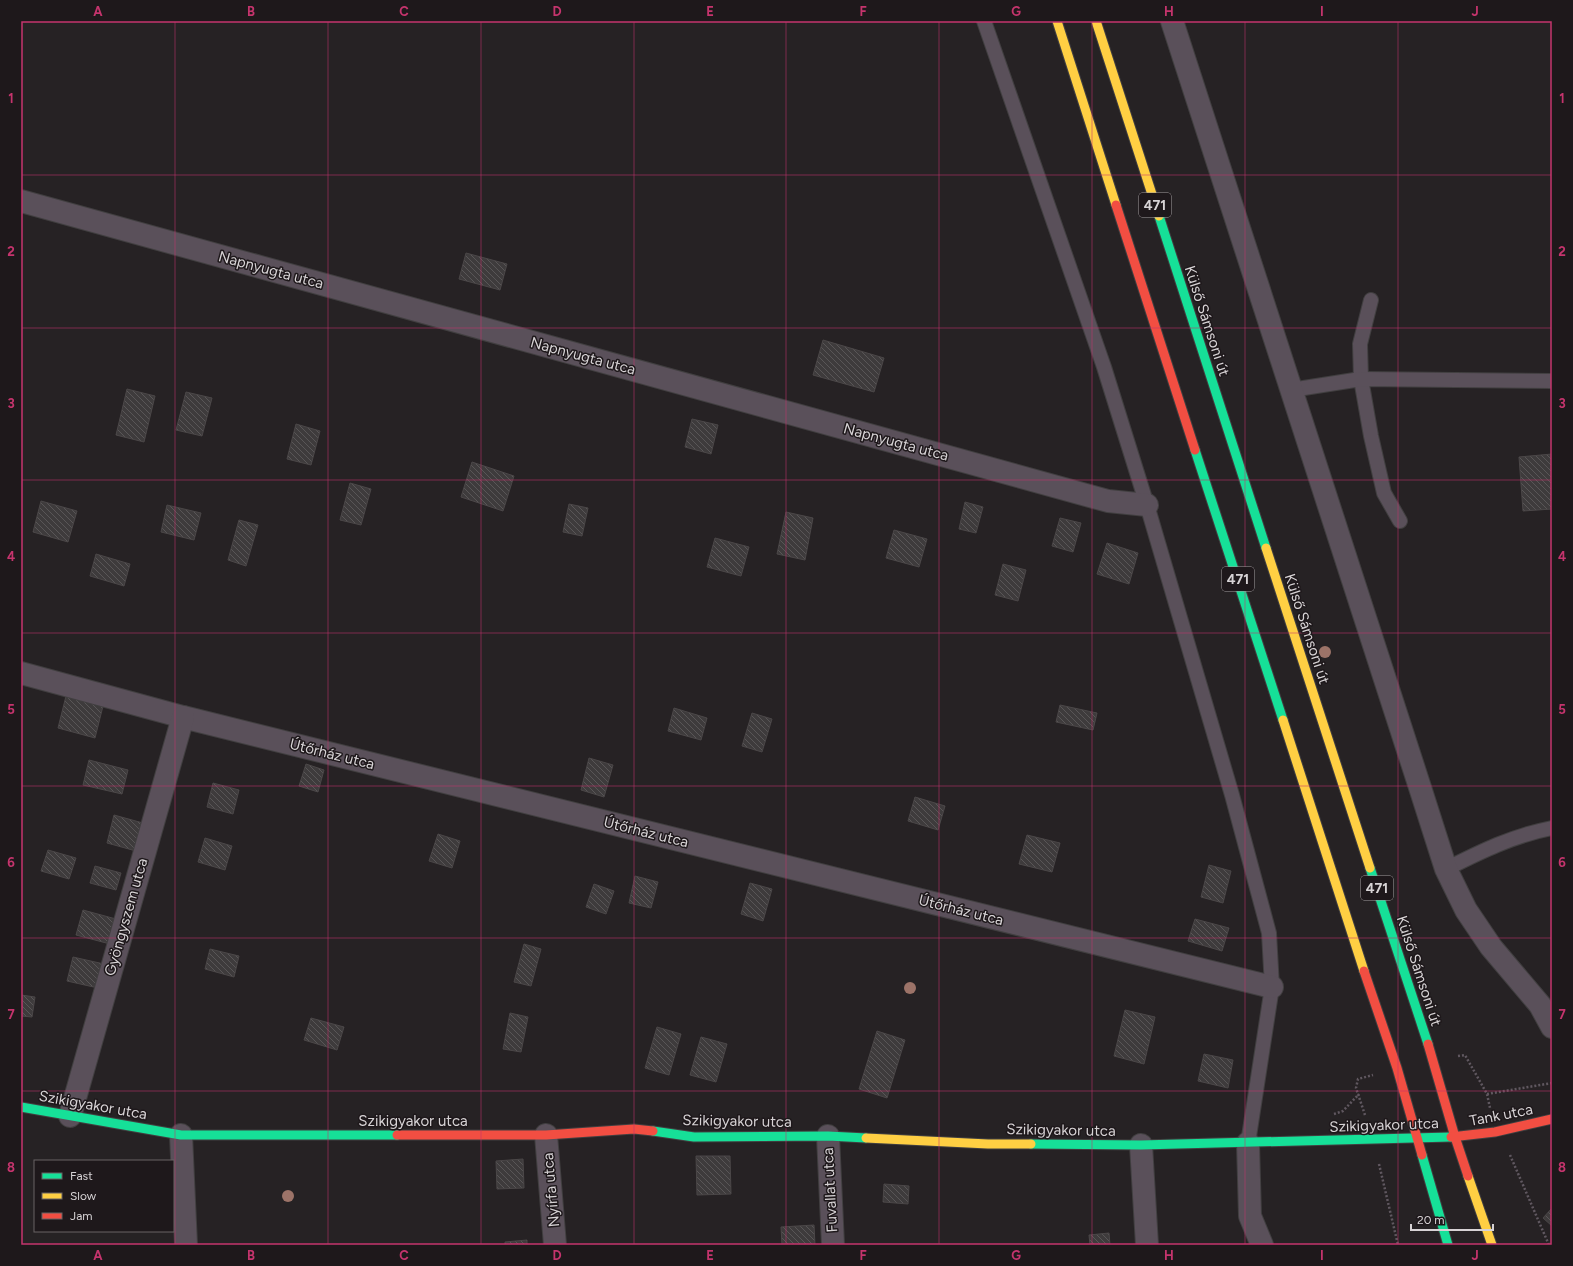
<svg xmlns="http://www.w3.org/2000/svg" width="1573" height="1266" font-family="Figtree,sans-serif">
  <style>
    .building { fill: url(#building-back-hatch); stroke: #4b4748 }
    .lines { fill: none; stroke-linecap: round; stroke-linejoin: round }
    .lane-casing { stroke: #413f40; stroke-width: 16 }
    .street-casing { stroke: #413f40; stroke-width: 24 }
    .fast-casing { stroke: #413f40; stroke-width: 11 }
    .slow-casing { stroke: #413f40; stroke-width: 11 }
    .jam-casing { stroke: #413f40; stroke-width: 11 }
    .path { stroke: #605860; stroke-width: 2.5; stroke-dasharray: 2 2; stroke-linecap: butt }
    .lane { stroke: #5a505a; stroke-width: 14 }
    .street { stroke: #5a505a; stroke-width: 22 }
    .fast { stroke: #16e098; stroke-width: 9 }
    .slow { stroke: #ffcf43; stroke-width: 9 }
    .jam { stroke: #f24e42; stroke-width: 9 }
    .tree { fill: #9c7368 }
    .grid { fill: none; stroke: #c5346d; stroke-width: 1; stroke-opacity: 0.55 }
    .labels { text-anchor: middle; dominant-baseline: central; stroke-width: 3; stroke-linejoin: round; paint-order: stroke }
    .shield { fill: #1e181b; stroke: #a09b9d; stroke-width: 1 }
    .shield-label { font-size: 14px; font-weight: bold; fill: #d7d3d5 }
    .street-label { font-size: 15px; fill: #d7d3d5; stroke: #1e181b }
    .neatline { fill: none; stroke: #c5346d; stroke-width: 1.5 }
    .grid-label { font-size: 13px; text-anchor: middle; font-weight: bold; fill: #c5346d }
  </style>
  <defs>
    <pattern id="building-back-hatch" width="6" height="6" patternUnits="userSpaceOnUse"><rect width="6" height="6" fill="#3e3b3c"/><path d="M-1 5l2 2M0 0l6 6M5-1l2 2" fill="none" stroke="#595657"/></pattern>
  </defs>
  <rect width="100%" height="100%" fill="#262224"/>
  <g class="building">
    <path d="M466,253l41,11 -7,26 -41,-11z"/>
    <path d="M823,340l61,18 -10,34 -61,-17z"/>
    <path d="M127,389l28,7 -11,46 -28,-7z"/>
    <path d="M186,392l26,6 -10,38 -26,-6z"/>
    <path d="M692,419l26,6 -7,29 -26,-7z"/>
    <path d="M296,424l24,7 -9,34 -24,-6z"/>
    <path d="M1552,454v55l-29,2 -4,-54z"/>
    <path d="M472,462l42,14 -11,35 -42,-14z"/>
    <path d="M350,483l21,6 -10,36 -21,-5z"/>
    <path d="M41,501l36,10 -9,31 -35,-10z"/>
    <path d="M965,502l18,5 -7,26 -17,-4z"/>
    <path d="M569,504l19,4 -6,28 -19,-4z"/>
    <path d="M167,505l34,8 -7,27 -33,-8z"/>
    <path d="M786,512l27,6 -8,42 -28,-6z"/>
    <path d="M1060,518l21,5 -8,29 -21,-6z"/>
    <path d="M239,520l19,5 -12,41 -18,-6z"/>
    <path d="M894,530l33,9 -8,28 -33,-9z"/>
    <path d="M715,538l34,9 -8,29 -34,-9z"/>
    <path d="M1107,543l31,10 -9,31 -32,-10z"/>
    <path d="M96,554l34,10 -6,22 -34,-10z"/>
    <path d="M1003,564l23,6 -8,31 -23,-6z"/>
    <path d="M66,696l37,10 -8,32 -37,-10z"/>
    <path d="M1060,705l37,8 -4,17 -37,-8z"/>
    <path d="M674,708l33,10 -6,22 -33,-9z"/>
    <path d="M752,713l20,6 -10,33 -20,-6z"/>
    <path d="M589,758l24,7 -9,32 -23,-7z"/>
    <path d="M89,760l39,10 -6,24 -39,-9z"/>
    <path d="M306,764l18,6 -6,22 -19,-6z"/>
    <path d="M213,783l26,7 -6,24 -26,-7z"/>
    <path d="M915,797l30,9 -7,24 -30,-9z"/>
    <path d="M114,815l29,8 -7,28 -29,-8z"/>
    <path d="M438,834l22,7 -8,27 -23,-7z"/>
    <path d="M1027,835l33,8 -8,29 -33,-8z"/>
    <path d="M205,838l27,8 -7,24 -27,-8z"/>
    <path d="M48,850l28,8 -7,21 -28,-8z"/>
    <path d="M1209,865l22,6 -8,32 -22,-6z"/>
    <path d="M95,866l26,7 -5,17 -26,-7z"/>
    <path d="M635,876l23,6 -7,26 -22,-5z"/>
    <path d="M750,883l22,6 -9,32 -22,-7z"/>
    <path d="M594,884l20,7 -8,23 -20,-7z"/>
    <path d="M83,910l33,9 -6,25 -34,-9z"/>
    <path d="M1195,919l34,9 -7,23 -34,-10z"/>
    <path d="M524,944l17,5 -10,37 -17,-4z"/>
    <path d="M210,949l29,7 -5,21 -29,-8z"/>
    <path d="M73,957l31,7 -6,24 -31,-7z"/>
    <path d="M21,995l14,2 -3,20 -11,-1z"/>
    <path d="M1125,1010l30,7 -11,47 -30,-8z"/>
    <path d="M510,1013l18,4 -7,35 -18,-3z"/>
    <path d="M311,1018l33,9 -7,23 -33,-10z"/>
    <path d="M657,1027l24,7 -12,41 -24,-7z"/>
    <path d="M877,1031l28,9 -18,58 -28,-9z"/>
    <path d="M701,1037l26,7 -11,38 -26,-7z"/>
    <path d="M1204,1054l29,6 -5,28 -30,-7z"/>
    <path d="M696,1156h34l1,38 -34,1z"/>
    <path d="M523,1159l1,29 -27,1 -1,-28z"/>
    <path d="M884,1184l25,2 -1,18 -25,-2z"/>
    <path d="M1552,1208v18l-9,-8z"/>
    <path d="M814,1225l1,20h-33l-1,-18z"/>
    <path d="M1109,1233l1,12h-20l-1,-10z"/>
    <path d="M527,1240v5h-22v-3z"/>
  </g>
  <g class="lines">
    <g class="lane-casing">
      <g id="lane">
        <path d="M984,21l120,346 43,138 85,290 37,138 3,54 -24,156"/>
        <path d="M1371,300l-11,44 1,35 10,57 13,57 16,28"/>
        <path d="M1291,390l70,-11 191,2"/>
        <path d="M1446,869c36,-18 66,-33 106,-41"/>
      </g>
    </g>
    <g class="street-casing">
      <g id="street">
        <path d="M1172,21c91,283 184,565 274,848l20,41 25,37 49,58 12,22"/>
        <path d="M21,201l1087,300 39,4"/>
        <path d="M21,673l162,44 1089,270"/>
        <path d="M70,1116l113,-399"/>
        <path d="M181,1135l5,110"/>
        <path d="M546,1135l9,110"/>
        <path d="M828,1136l5,109"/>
        <path d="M1248,1143l2,73 12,29"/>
        <path d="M1141,1145l6,100"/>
      </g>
    </g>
    <g class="fast-casing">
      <g id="fast">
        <path d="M1159,216l107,332"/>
        <path d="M1195,450l88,270"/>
        <path d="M1370,868l58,176"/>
        <path d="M21,1107l160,28h216"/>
        <path d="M653,1131l41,6 134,-1 38,2"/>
        <path d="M1031,1144l110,1 310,-8"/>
        <path d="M1422,1155l26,90"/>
      </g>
    </g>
    <g class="slow-casing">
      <g id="slow">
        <path d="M1057,21l59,184"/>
        <path d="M1096,21l63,195"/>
        <path d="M1266,548l104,320"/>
        <path d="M1283,720l81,251"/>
        <path d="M866,1138l122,6h43"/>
        <path d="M1468,1176l24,69"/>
      </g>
    </g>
    <g class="jam-casing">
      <g id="jam">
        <path d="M1116,205l79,245"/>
        <path d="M1364,971l33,97 25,87"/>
        <path d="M1428,1044l27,93 13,39"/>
        <path d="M397,1135h149l88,-6 19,2"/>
        <path d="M1451,1137l44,-5 57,-13"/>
      </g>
    </g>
    <g class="path">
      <path d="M1458,1056l7,-1 22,39 3,14"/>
      <path d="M1487,1094l65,-11"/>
      <path d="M1334,1114l9,-3 16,-17"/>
      <path d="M1365,1115l-9,-27 2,-9 15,-4"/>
      <path d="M1510,1155l39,90"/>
      <path d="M1379,1164l19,81"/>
    </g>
    <use href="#lane" class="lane"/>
    <use href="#street" class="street"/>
    <use href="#fast" class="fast"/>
    <use href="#slow" class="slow"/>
    <use href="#jam" class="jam"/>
  </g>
  <g class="tree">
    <circle cx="1325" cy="652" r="6"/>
    <circle cx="910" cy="988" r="6"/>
    <circle cx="288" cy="1196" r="6"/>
  </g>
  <path class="grid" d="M175,21v1224M328,21v1224M481,21v1224M634,21v1224M786,21v1224M939,21v1224M1092,21v1224M1245,21v1224M1398,21v1224M21,175h1531M21,328h1531M21,480h1531M21,633h1531M21,786h1531M21,938h1531M21,1091h1531"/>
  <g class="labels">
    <g class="shield">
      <rect x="1139" y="193" width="32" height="24" rx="3"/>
      <rect x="1222" y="567" width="32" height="24" rx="3"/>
      <rect x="1361" y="876" width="32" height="24" rx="3"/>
    </g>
    <g class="shield-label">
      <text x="1155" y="205">471</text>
      <text x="1238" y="579">471</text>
      <text x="1377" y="888">471</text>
    </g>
    <g class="street-label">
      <text transform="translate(271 270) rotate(15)">Napnyugta utca</text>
      <text transform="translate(1207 321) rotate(72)">Külső Sámsoni út</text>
      <text transform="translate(583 356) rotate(15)">Napnyugta utca</text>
      <text transform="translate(896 442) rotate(15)">Napnyugta utca</text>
      <text transform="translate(1307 629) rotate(72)">Külső Sámsoni út</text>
      <text transform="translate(332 754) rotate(14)">Útőrház utca</text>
      <text transform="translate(646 832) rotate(14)">Útőrház utca</text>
      <text transform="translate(961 910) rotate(14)">Útőrház utca</text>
      <text transform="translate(126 917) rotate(-74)">Gyöngyszem utca</text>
      <text transform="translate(1419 971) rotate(72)">Külső Sámsoni út</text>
      <text transform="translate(93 1105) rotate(10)">Szikigyakor utca</text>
      <text transform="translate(1501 1115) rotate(-11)">Tank utca</text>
      <text x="413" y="1121">Szikigyakor utca</text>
      <text transform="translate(737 1121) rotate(1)">Szikigyakor utca</text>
      <text transform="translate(1384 1125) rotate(-2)">Szikigyakor utca</text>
      <text transform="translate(1061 1130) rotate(1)">Szikigyakor utca</text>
      <text transform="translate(551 1190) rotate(-95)">Nyírfa utca</text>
      <text transform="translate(830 1190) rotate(-93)">Fuvallat utca</text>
    </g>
  </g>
  <rect width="1573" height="1266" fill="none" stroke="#1e181b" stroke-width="44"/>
  <rect x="34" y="1160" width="140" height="72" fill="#1e181b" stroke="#686365"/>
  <rect x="42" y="1173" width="20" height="6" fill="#16e098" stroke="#686365"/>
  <text x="70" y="1180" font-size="12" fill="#d7d3d5">Fast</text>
  <rect x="42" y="1193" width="20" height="6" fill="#ffcf43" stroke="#686365"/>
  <text x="70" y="1200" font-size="12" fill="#d7d3d5">Slow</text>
  <rect x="42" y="1213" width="20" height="6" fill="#f24e42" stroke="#686365"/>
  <text x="70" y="1220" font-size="12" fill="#d7d3d5">Jam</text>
  <path d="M1411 1224v6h82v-6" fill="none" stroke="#d7d3d5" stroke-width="2"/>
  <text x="1417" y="1224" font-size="12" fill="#d7d3d5" stroke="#1e181b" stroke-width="3" paint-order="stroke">20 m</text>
  <rect x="22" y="22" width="1529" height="1222" class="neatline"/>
  <g class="grid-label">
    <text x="98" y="16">A</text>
    <text x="251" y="16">B</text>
    <text x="404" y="16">C</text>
    <text x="557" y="16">D</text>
    <text x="710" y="16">E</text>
    <text x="863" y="16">F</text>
    <text x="1016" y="16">G</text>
    <text x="1169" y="16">H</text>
    <text x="1322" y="16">I</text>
    <text x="1475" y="16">J</text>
    <text x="11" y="103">1</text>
    <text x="1562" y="103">1</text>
    <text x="11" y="256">2</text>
    <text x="1562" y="256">2</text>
    <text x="11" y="408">3</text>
    <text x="1562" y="408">3</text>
    <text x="11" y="561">4</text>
    <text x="1562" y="561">4</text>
    <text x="11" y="714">5</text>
    <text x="1562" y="714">5</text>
    <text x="11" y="867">6</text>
    <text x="1562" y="867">6</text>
    <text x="11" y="1019">7</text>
    <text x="1562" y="1019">7</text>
    <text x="11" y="1172">8</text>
    <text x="1562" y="1172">8</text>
    <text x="98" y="1260">A</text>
    <text x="251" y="1260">B</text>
    <text x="404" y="1260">C</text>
    <text x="557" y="1260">D</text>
    <text x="710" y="1260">E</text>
    <text x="863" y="1260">F</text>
    <text x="1016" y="1260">G</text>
    <text x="1169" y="1260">H</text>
    <text x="1322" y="1260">I</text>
    <text x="1475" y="1260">J</text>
  </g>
</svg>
